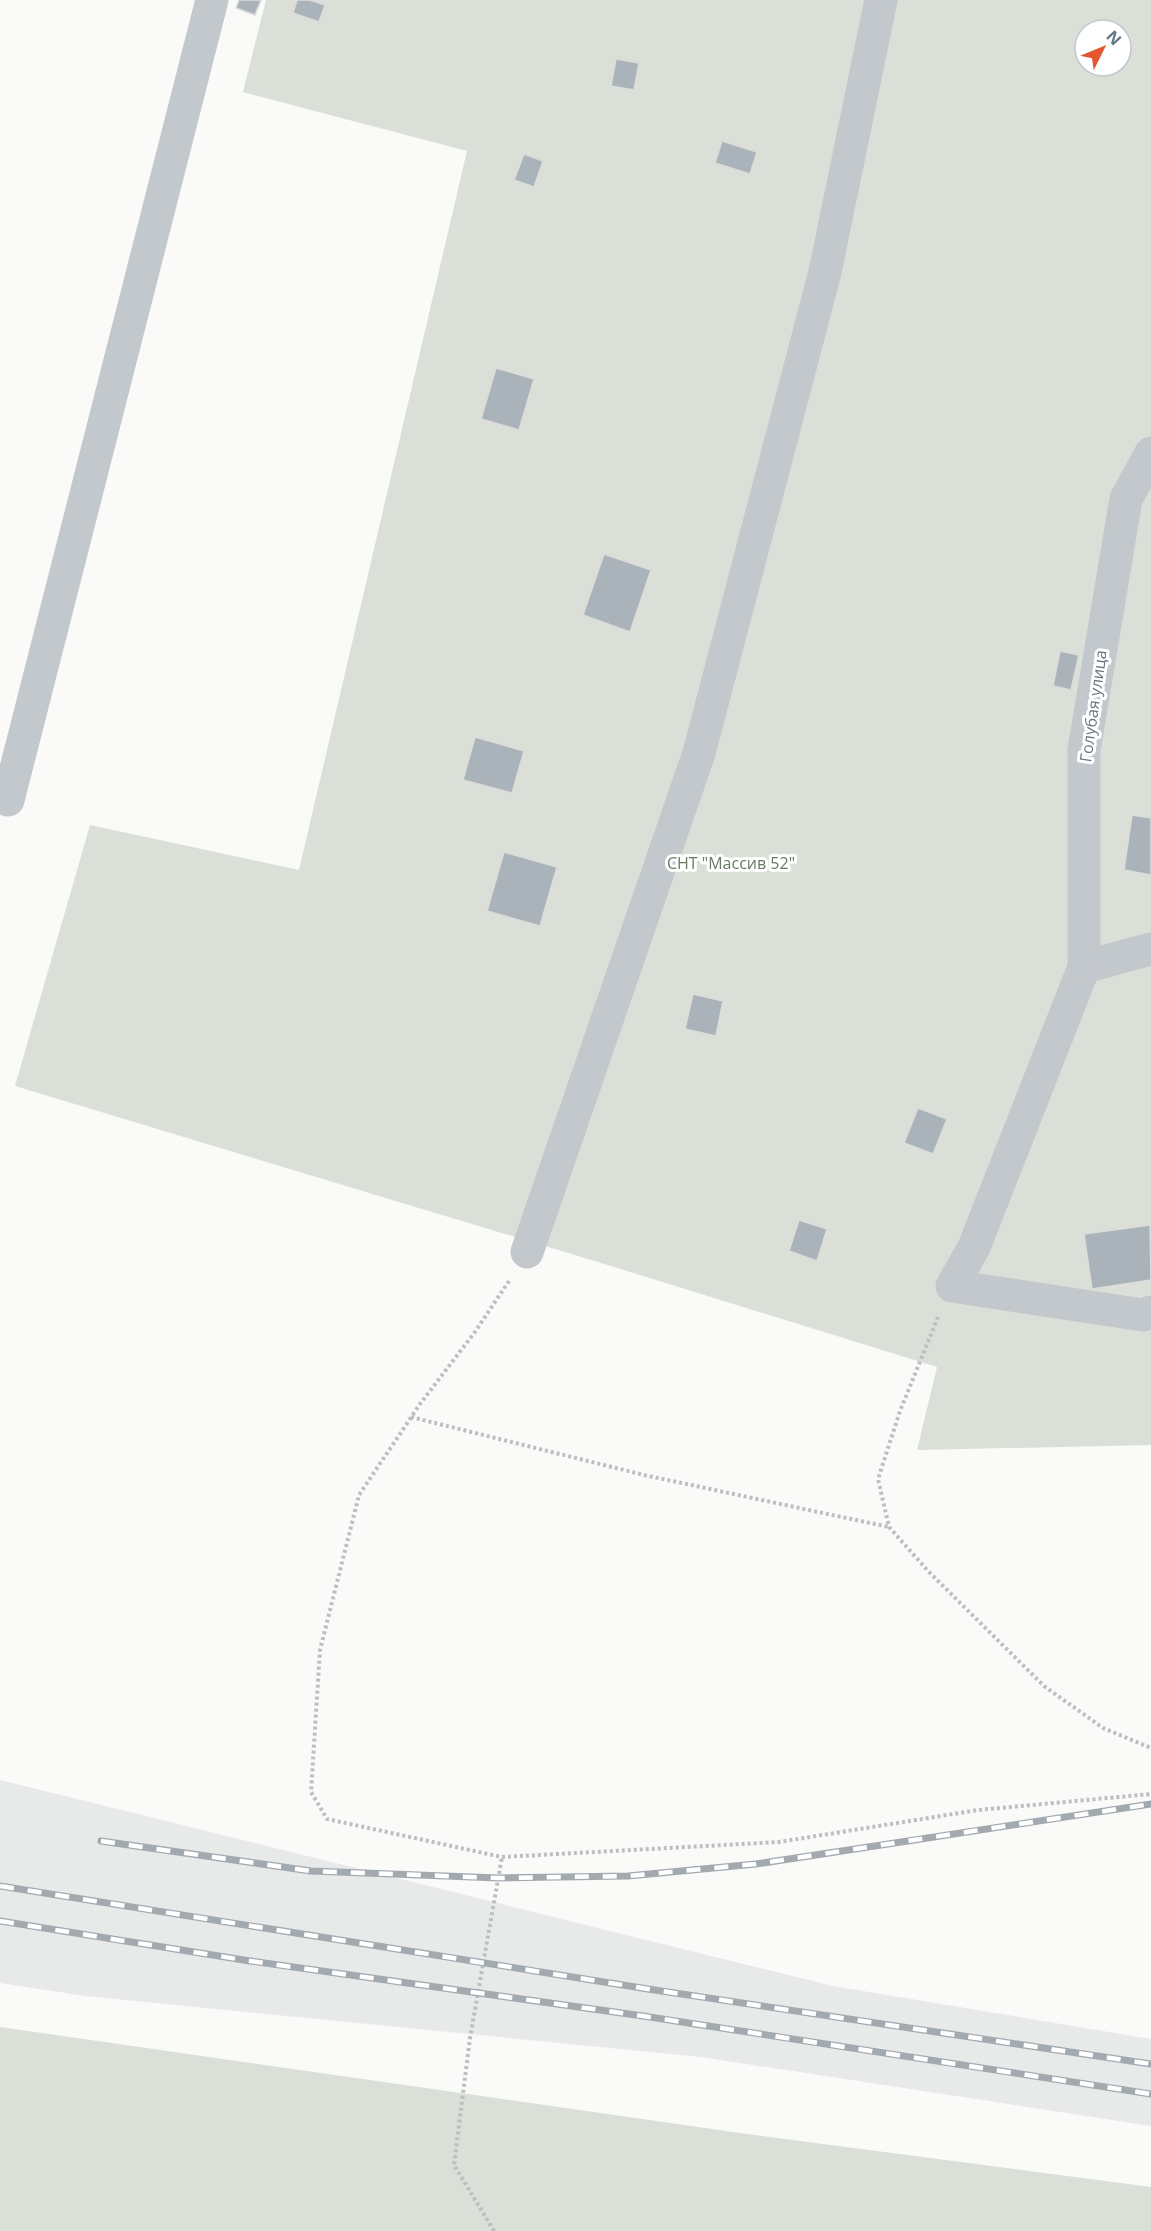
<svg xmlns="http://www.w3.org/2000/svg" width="1151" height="2231" font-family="'Open Sans',sans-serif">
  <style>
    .built { fill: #e8e9e9 }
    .green { fill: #dadfd7; fill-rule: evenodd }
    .building { fill: #aab3b9; stroke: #dcdcda; stroke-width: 1.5 }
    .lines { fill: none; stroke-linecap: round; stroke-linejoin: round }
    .path { stroke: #bbbfc2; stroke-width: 4; stroke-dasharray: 3 3; stroke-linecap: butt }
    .minor { stroke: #c3c8cc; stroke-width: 33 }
    .rail-casing { stroke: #a2aab0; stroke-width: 7 }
    .rail { stroke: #fff; stroke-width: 4.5; stroke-dasharray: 14; stroke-linecap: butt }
    .labels { text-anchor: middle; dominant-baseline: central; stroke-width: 6; stroke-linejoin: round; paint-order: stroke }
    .street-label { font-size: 16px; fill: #657683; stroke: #fff }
    .park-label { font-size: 16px; fill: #687a64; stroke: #fff }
  </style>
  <rect width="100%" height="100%" fill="#fafaf8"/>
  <path class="built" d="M0,1780l833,206 318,53v87l-450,-69 -616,-61 -85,-13z"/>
  <g class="green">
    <path d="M266,0h885v1445l-234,5 20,-83 -339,-105 -583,-176 75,-261 209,45 168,-719 -224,-59zM1085,30h36v36h-36z"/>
    <path d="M0,2027l740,106 411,54v44h-1151z"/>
  </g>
  <g class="building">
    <path d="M239,0h22l-6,15 -19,-7z"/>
    <path d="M297,0h13l15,5 -6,17 -26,-9z"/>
    <path d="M616,59l23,4 -5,27 -23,-4z"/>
    <path d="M722,141l35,11 -7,22 -35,-11z"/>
    <path d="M524,154l19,7 -9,26 -20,-7z"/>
    <path d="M496,368l38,11 -15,51 -38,-11z"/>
    <path d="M604,554l47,16 -21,62 -47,-17z"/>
    <path d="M1060,651l19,4 -8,35 -18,-4z"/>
    <path d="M475,737l49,14 -12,42 -49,-13z"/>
    <path d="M1132,815l19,3v57l-27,-5z"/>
    <path d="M504,852l53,15 -17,59 -53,-15z"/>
    <path d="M693,994l30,7 -7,35 -31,-7z"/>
    <path d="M918,1108l29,11 -14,35 -29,-11z"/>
    <path d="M799,1220l28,9 -10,32 -28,-10z"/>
    <path d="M1150,1225l1,55 -59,9 -8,-55z"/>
  </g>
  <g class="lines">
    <g class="path">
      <path d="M509,1281l-34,51 -55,72 -61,91 -39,155 -9,142 16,27 175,38 277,-15 199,-32 173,-16"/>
      <path d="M938,1317l-38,94 -22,68 11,48 40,45 115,114 59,42 48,20"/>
      <path d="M411,1417l233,58 245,52"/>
      <path d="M494,2231l-40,-66 16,-127 32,-181"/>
    </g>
    <g class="minor">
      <path d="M8,800l204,-800"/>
      <path d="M1151,949l-67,18 -110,280 -22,39 191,29 8,-3"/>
      <path d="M1084,967v-217l42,-251 25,-46"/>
      <path d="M527,1252l172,-499 126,-481 56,-272"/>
    </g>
    <g class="rail-casing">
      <g id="rail">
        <path d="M101,1841l210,30 188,7 129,-2 128,-12 395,-60"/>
        <path d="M0,1886l648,103 503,75"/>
        <path d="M0,1921l250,40 393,55 508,78"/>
      </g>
    </g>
    <use href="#rail" class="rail"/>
  </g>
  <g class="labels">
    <g class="street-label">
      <text transform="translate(1093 706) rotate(-82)">Голубая улица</text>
    </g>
    <g class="park-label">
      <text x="731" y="863">СНТ "Массив 52"</text>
    </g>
  </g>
  <g transform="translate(1103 48) rotate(47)"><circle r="28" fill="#ffffff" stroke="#c1c8cd" stroke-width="1.5"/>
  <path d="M0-4.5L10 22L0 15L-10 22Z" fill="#e4572e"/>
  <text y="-9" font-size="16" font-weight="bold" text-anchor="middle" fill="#657683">N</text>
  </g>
</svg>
